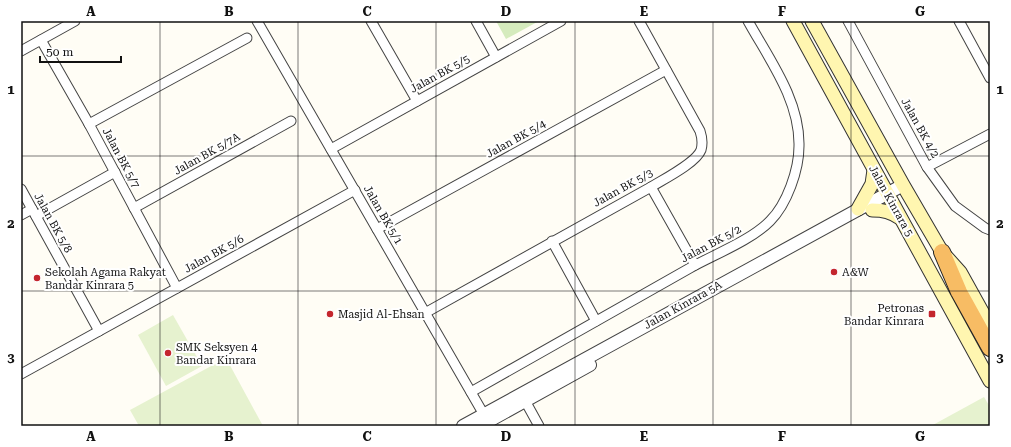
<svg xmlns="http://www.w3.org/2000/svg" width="1011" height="447" font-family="'Roboto Serif',serif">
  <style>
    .green { fill: #d5ebbd }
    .pitch { fill: #e6f2cf }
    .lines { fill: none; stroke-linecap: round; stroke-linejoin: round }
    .minor-casing { stroke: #444; stroke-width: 11 }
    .tertiary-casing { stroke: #444; stroke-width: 14 }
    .secondary-casing { stroke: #333; stroke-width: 15 }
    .trunk-casing { stroke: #222; stroke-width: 18 }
    .minor { stroke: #fff; stroke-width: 9 }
    .tertiary { stroke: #fff; stroke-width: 12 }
    .secondary { stroke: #fff6b0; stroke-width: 13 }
    .trunk { stroke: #f7bc64; stroke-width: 16 }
    .grid { fill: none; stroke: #111; stroke-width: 1; stroke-opacity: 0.55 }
    .poi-dot { fill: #c4262e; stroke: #fff; stroke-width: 1.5 }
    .labels { text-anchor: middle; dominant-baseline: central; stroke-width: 4; stroke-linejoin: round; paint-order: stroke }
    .street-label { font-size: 11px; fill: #111; stroke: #fff }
    .poi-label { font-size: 11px; fill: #111; stroke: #fff; text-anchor: start }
    .neatline { fill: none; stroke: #111; stroke-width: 1.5 }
    .grid-label { font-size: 13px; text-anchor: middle; font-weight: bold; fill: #111 }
  </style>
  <rect width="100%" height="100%" fill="#fffdf5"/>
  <path class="green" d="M496,21h43l-33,18z"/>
  <g class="pitch">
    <path d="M173,315l29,51 -36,20 -28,-51z"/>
    <path d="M226,358l37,68h-124l-9,-16z"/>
    <path d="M984,397l6,10v19h-59z"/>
  </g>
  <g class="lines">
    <g class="minor-casing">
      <g id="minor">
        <path d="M257,21l230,399"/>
        <path d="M371,21l46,80"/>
        <path d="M476,21l20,36"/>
        <path d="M848,21l79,146 28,39 30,22 5,2"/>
        <path d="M959,21l31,57"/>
        <path d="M41,40l48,84 88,164"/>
        <path d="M21,51l54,-30"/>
        <path d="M89,124l158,-86"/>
        <path d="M331,149l230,-128"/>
        <path d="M927,167l63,-33"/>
        <path d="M651,187l44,78"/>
        <path d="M21,189l78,142"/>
        <path d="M134,208l157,-87"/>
        <path d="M21,215l11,-6"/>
        <path d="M36,216l79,-44"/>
        <path d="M377,229l289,-159"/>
        <path d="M552,241l44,80"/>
        <path d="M425,313l226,-126c13,-8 45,-24 50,-37 2,-7 1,-13 -1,-19l-61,-110"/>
        <path d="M21,374l334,-184"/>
        <path d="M471,392c73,-41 146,-82 219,-124 25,-14 60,-27 80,-47 17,-17 29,-51 29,-75 1,-46 -30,-87 -51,-125"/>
        <path d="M523,397l16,29"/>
      </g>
    </g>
    <g class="tertiary-casing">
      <g id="tertiary">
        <path d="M463,426l440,-241"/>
        <path d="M480,426l110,-61"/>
      </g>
    </g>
    <g class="secondary-casing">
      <g id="secondary">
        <path d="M793,21l197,360"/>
        <path d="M812,21l91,164 39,67 18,20 30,54"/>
        <path d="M858,209l14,-25 2,-14"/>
        <path d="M872,210c12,0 19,2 28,8"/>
      </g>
    </g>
    <g class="trunk-casing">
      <path id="trunk" d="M942,252l17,40 31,56"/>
    </g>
    <use href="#minor" class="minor"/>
    <use href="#tertiary" class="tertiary"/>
    <use href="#secondary" class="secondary"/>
    <use href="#trunk" class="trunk"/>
  </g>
  <path class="grid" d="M160,21v405M298,21v405M436,21v405M575,21v405M713,21v405M851,21v405M21,156h969M21,291h969"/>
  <g class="poi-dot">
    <circle cx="834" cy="272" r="4"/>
    <circle cx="37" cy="278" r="4"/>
    <circle cx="330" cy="314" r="4"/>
    <rect x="928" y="310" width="8" height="8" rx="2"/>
    <circle cx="168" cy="353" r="4"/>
  </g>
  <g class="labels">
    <g class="street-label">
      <text transform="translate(440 74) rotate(-29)">Jalan BK 5/5</text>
      <text transform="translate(920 128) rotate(61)">Jalan BK 4/2</text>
      <text transform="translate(516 139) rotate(-29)">Jalan BK 5/4</text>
      <text transform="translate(207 154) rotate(-29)">Jalan BK 5/7A</text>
      <text transform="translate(121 158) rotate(62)">Jalan BK 5/7</text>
      <text transform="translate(623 188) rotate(-29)">Jalan BK 5/3</text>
      <text transform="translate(891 201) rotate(61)">Jalan Kinrara 5</text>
      <text transform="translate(383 215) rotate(60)">Jalan BK 5/1</text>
      <text transform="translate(53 223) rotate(61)">Jalan BK 5/8</text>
      <text transform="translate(711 244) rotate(-28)">Jalan BK 5/2</text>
      <text transform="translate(214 254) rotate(-29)">Jalan BK 5/6</text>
      <text transform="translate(683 305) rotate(-29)">Jalan Kinrara 5A</text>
    </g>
    <g class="poi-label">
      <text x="45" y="272">Sekolah Agama Rakyat<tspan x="45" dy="13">Bandar Kinrara 5</tspan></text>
      <text x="842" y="272">A&amp;W</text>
      <text x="924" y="308" text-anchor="end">Petronas<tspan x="924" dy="13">Bandar Kinrara</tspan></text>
      <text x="338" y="314">Masjid Al-Ehsan</text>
      <text x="176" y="347">SMK Seksyen 4<tspan x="176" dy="13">Bandar Kinrara</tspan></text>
    </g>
  </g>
  <rect width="1011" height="447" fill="none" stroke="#ffffff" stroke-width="44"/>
  <path d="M40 56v6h81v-6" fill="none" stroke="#111111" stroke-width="2"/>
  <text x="46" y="56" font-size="12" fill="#111111" stroke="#ffffff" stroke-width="3" paint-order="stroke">50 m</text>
  <rect x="22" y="22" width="967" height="403" class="neatline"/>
  <g class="grid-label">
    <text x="91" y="16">A</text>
    <text x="229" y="16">B</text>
    <text x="367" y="16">C</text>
    <text x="506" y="16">D</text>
    <text x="644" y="16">E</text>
    <text x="782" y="16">F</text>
    <text x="920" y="16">G</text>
    <text x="11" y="94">1</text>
    <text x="1000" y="94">1</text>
    <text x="11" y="228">2</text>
    <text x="1000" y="228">2</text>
    <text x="11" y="362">3</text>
    <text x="1000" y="362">3</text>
    <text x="91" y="441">A</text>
    <text x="229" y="441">B</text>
    <text x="367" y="441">C</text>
    <text x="506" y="441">D</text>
    <text x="644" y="441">E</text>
    <text x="782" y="441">F</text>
    <text x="920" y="441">G</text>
  </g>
</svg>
